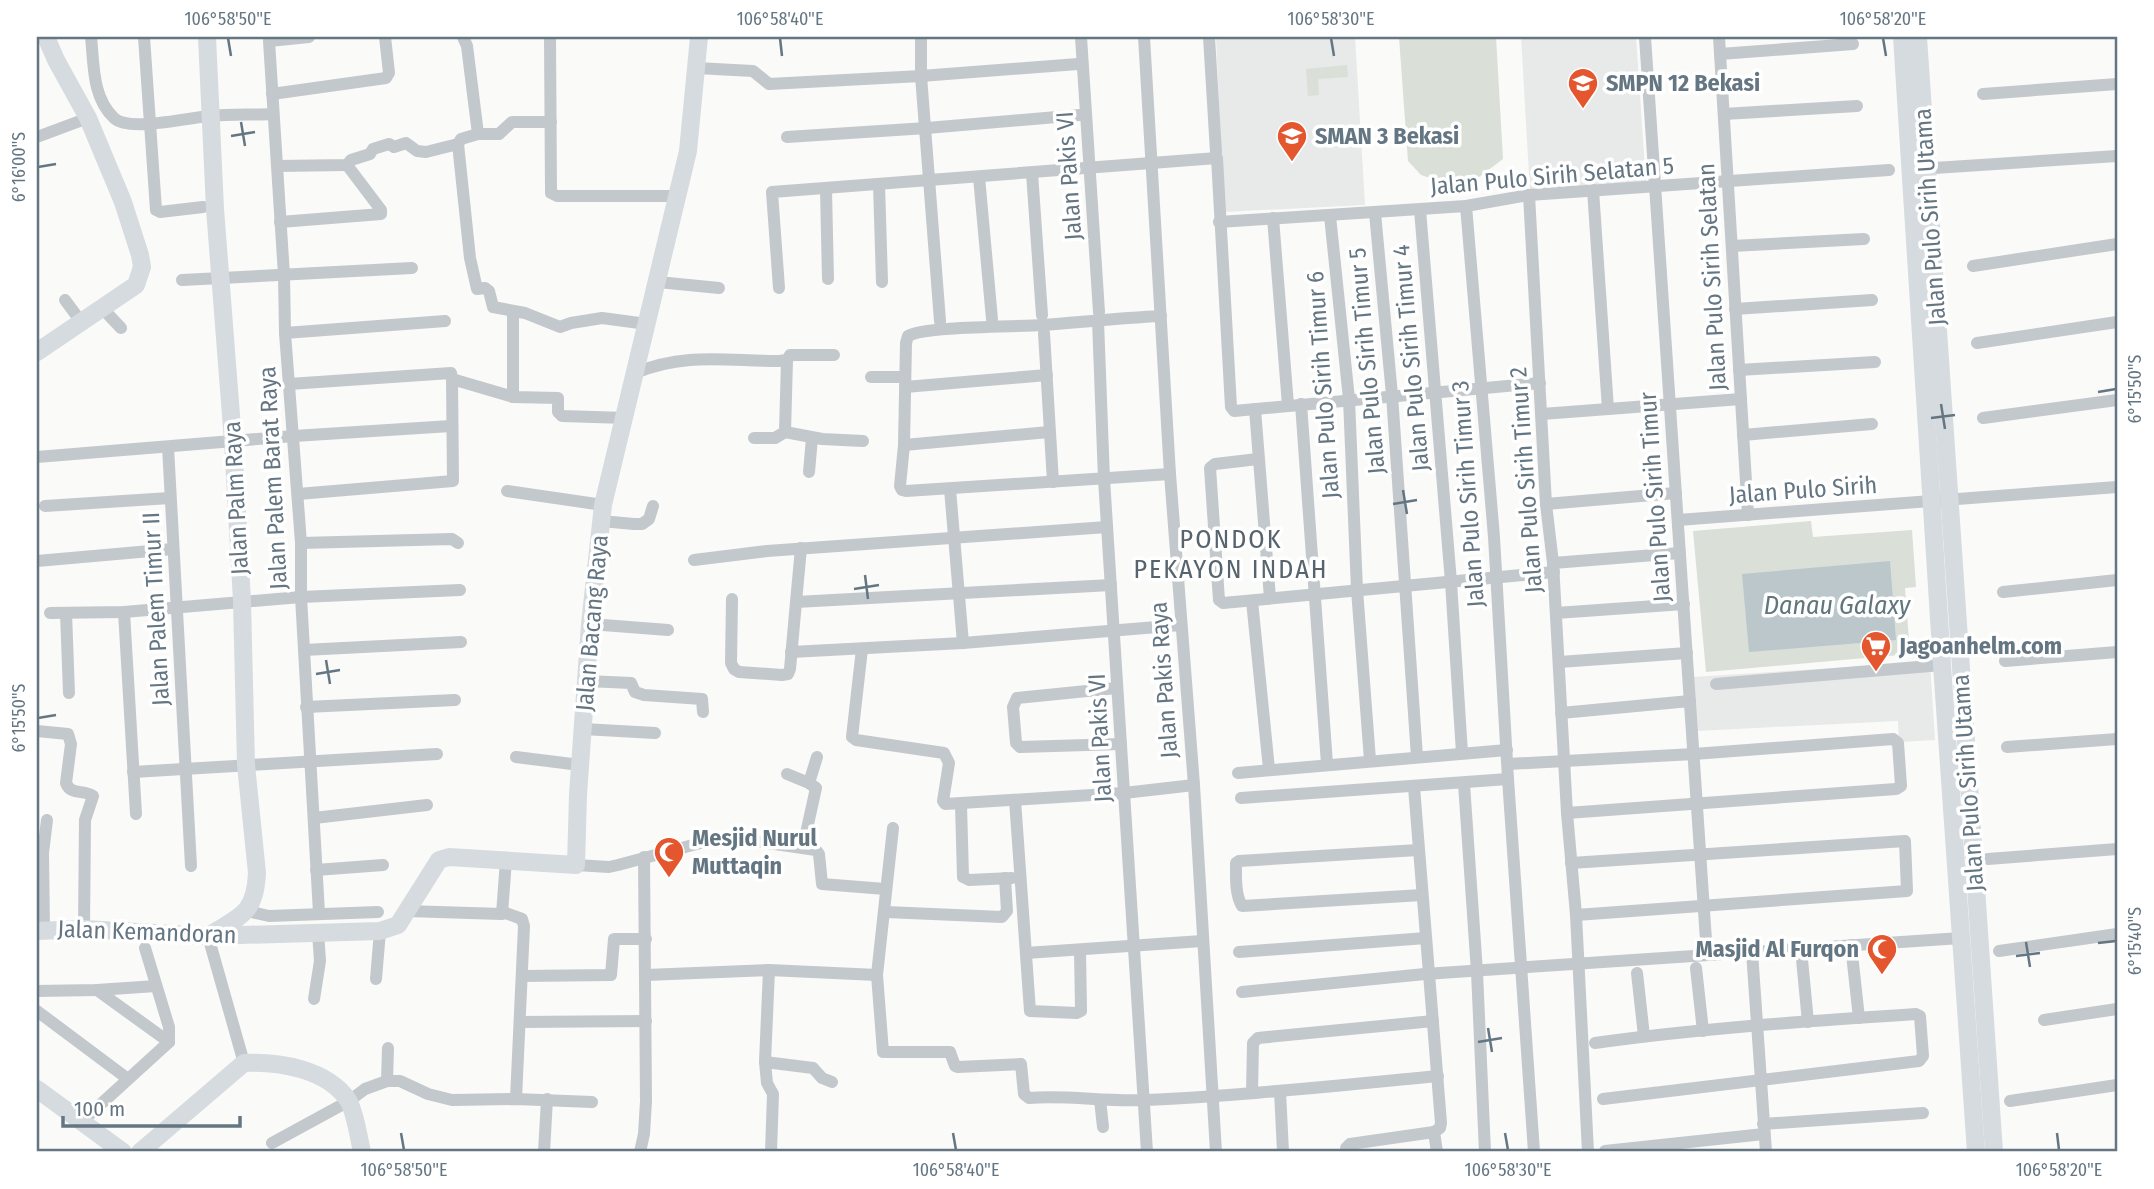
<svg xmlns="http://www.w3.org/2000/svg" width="2154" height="1189" font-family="'Fira Sans Condensed',sans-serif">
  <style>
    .built { fill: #e8e9e9 }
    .green { fill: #dadfd7 }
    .water { fill: #bbc7cb }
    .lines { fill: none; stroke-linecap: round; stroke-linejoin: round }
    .street { stroke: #c3c8cc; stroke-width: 12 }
    .secondary { stroke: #d6dbdf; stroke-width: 18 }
    .ticks { fill: none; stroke: #657683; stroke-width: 2.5 }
    .labels { text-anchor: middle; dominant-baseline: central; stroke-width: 7; stroke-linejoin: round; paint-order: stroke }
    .poi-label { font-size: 24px; font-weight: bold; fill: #657683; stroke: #fff; text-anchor: start }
    .street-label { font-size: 24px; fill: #657683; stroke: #fff }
    .neighbourhood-label { font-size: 26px; letter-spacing: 2px; fill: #57646e; stroke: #fff }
    .water-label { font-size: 26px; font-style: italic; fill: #60757c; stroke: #fff }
    .neatline { fill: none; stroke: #657683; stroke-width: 2.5 }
    .ticks-label { font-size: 18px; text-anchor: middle; fill: #657683 }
  </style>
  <rect width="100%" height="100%" fill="#fafaf8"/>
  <g class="built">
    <path d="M1216,37h139l10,168 -141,7z"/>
    <path d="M1521,37h115l10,146 -116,8z"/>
    <path d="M1930,662l5,78 -36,2 -1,-21 -201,10 -4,-54z"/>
  </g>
  <g class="green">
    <path d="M1399,37h97l7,122 -24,18 -33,6 -25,-8 -13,-14z"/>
    <path d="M1347,65l1,12 -30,2 1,16 -11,1 -2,-27z"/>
    <path d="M1811,521l2,16 99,-7 4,57 -11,1 5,66 -204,18 -13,-141z"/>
  </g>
  <path class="water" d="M1890,561l6,79 -147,12 -7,-78z"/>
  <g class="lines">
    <g class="street">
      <path d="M91,37c3,28 1,60 23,81 14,14 74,0 95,-2 21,-2 43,-1 64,-2"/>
      <path d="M144,37l12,173 4,2 43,-5"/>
      <path d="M309,37l-40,4 15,234 1,58 16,210v54l18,316"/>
      <path d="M463,37l4,9 11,88"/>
      <path d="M550,37l1,156 6,3h121"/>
      <path d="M921,37v39l19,245"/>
      <path d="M1081,37l18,275"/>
      <path d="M1144,37l26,437 24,311 22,367"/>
      <path d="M1209,37l7,115"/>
      <path d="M1645,37l62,918"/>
      <path d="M1719,37l29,478"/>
      <path d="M1720,54l133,-10"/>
      <path d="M696,68l57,3 16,13 152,-8 157,-12"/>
      <path d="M272,94l114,-16 3,-5 -4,-36"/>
      <path d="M1983,94l134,-10"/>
      <path d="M1724,114l133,-8"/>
      <path d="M37,137l51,-19"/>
      <path d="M787,137l140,-9 153,-13"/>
      <path d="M458,144l12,114 7,31 8,-1 4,3 4,16 32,6 35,14 11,-4 31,-5 45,6"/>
      <path d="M278,166l69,-1 4,-5 19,-6 3,-5 16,-5 5,3 12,-4 11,8 9,1 32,-8 3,-5 17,-5h21l13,-12h39"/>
      <path d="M1919,169l198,-13"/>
      <path d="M1032,173l10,142"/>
      <path d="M979,177l13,142"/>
      <path d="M879,184l3,98"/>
      <path d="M826,189l2,90"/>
      <path d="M1593,190l15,219"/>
      <path d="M1529,195l17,309 7,59 14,250 9,102 12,237"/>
      <path d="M1466,206l28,331 14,242 26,373"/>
      <path d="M1420,210l31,372 11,171"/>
      <path d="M1375,213l17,182 25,362"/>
      <path d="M1330,216l19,183 8,191 13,170"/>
      <path d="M1273,218l15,187"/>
      <path d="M280,222l101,-8v-4l-34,-45"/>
      <path d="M1219,222l247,-16 63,-11 360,-25"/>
      <path d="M1732,246l132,-7"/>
      <path d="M1973,266l144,-22"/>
      <path d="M182,280l230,-12"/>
      <path d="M658,282l61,6"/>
      <path d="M779,288l-7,-96 445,-34 14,249 3,4 306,-28"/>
      <path d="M65,300l17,23"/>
      <path d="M103,309l18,19"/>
      <path d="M1735,309l137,-9"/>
      <path d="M513,311v86"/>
      <path d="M1161,316c-40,2 -79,6 -119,9 -26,2 -117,1 -134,11l-2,7 -2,102 -4,41 2,4 4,1 264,-17"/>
      <path d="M1098,321l6,158 43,673"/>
      <path d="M285,333l160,-12"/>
      <path d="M1044,333l9,149"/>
      <path d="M1977,343l140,-21"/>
      <path d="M787,360l-2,72 37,7 41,2"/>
      <path d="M1739,370l136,-8"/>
      <path d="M635,373c50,-21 92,-12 144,-12l8,-1 3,-5h44"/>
      <path d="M871,377h33"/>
      <path d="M452,379l61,18 45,1v14l4,4 63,2"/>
      <path d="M289,384l162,-11 1,6 1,102 -155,13"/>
      <path d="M905,387l142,-12"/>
      <path d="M1301,404l26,360"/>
      <path d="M1255,409l15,189"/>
      <path d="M1542,414l199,-15"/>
      <path d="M1983,418l134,-18"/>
      <path d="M1743,435l129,-11"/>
      <path d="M754,438h21l10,-6"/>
      <path d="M904,445l145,-13"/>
      <path d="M168,447l23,419"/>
      <path d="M37,457l257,-21 157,-10"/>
      <path d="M1258,459l-43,5 -5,4 9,132 4,3 331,-31"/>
      <path d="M809,472l3,-34"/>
      <path d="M950,489l13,154"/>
      <path d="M507,491l96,14"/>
      <path d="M1546,504l130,-11"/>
      <path d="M45,506l125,-8"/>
      <path d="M1678,520l439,-33"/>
      <path d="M601,521l33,3h8l7,-5 4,-13"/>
      <path d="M301,543l151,-4 6,4"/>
      <path d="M801,548l-5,54 315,-17"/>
      <path d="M694,560l73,-9 340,-24"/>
      <path d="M37,561l136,-12"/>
      <path d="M1553,563l127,-10"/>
      <path d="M2003,592l114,-12"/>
      <path d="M732,599l-1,64 3,6 5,3 43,3 6,-1 2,-5 6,-67"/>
      <path d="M1252,601l17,168"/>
      <path d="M124,612l12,202"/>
      <path d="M50,613l74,-1 177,-15 159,-7"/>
      <path d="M66,613l3,80"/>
      <path d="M1556,613l128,-9"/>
      <path d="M590,624l78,6"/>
      <path d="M862,649l-10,88 4,3 88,13 5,10 -6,38 2,3 179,-11 70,-8"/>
      <path d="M304,650l157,-8"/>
      <path d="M791,652l172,-9 218,-18"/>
      <path d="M2005,661l112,-9"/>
      <path d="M1559,662l128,-9"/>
      <path d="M587,681l44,2 4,9 9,3 58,4 1,13"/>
      <path d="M1716,684l226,-19"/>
      <path d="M1117,688l-100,10 -4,9 3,36 4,4 101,-3"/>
      <path d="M306,707l149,-7"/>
      <path d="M1561,713l129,-12"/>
      <path d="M583,729l72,4"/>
      <path d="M37,731l31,3 3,10 -5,39c5,13 18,6 27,13l-8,24 -1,109"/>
      <path d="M2007,747l110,-8"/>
      <path d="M516,757l64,8"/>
      <path d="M1508,764l186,-10 199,-15 5,4 3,43 -5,3 -329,24"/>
      <path d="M133,772l304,-18"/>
      <path d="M1238,773l269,-23"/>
      <path d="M787,774l22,9 7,5 -13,59"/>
      <path d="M809,783l8,-26"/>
      <path d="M1464,784l13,188 8,180"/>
      <path d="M1414,787l27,336 -1,5 -6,4 3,20"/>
      <path d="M1241,798l267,-19"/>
      <path d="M1015,800l15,211 47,2 4,-2 -1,-61"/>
      <path d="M961,805l2,72 6,3 43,-2"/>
      <path d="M314,818l113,-13"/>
      <path d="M893,828l-16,147 6,77h67l5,14 3,1 63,-3 3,30 5,4c39,-3 77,4 117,2 97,-4 194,-15 292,-24"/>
      <path d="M1418,850l-179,11 -3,2c0,13 -1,32 6,43l180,-11"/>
      <path d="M1988,859l129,-10"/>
      <path d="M1571,863l334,-22 2,50 -331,24"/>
      <path d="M576,865l33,2 9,-2 101,-27h15l82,12 3,4 3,30 63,5"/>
      <path d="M316,870l67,-5"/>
      <path d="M247,911l22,5 109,-4"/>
      <path d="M406,911l96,3 4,-54"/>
      <path d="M503,912l19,7 2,7 -8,173"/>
      <path d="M886,912l116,5 5,-6 -2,-33"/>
      <path d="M44,930l-1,-77 4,-33"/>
      <path d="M208,936l36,127"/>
      <path d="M1851,945l8,73"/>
      <path d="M145,948l24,79v15"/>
      <path d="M1801,949l7,73"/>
      <path d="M1999,951l118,-17"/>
      <path d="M1239,952l187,-14"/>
      <path d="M1752,952l14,200"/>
      <path d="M1026,953l176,-12"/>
      <path d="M1696,968l7,63"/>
      <path d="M769,970l-4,92 2,21 6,11 -2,58"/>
      <path d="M1637,973l7,63"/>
      <path d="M646,975l123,-5 108,5"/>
      <path d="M522,976l89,-1 3,-36h32"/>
      <path d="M376,979l4,-48"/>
      <path d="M97,990l72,52"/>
      <path d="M37,991l60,-1 59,-4"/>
      <path d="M1242,992l183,-18 536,-36"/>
      <path d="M314,999l6,-38 -2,-29"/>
      <path d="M37,1011l91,68"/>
      <path d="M2044,1020l73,-11"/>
      <path d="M520,1022l126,-1"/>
      <path d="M1595,1043c107,-15 214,-22 321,-29l4,2 3,40 -4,5 -316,38"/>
      <path d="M765,1062l48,6 9,10 10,4"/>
      <path d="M387,1081l1,-33"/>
      <path d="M1280,1091l3,61"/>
      <path d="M1252,1093l1,-50 5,-5 175,-17"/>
      <path d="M1100,1100l3,27"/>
      <path d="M2010,1101l107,-16"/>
      <path d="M90,1114l79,-72"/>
      <path d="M1763,1124l160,-11"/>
      <path d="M272,1143l77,-42 16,-12 22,-8h13l28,13 24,6 64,-1 76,3"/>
      <path d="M1605,1151l159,-17"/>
      <path d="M544,1152l3,-53"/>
      <path d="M640,1152l4,-18 2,-33 -2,-244"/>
      <path d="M1351,1152l-5,-4 4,-4 84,-12"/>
    </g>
    <g class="secondary">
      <path d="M207,37l8,172 18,232 9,160 4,164 11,108c-2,42 -17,43 -49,63"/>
      <path d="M1902,37l40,628 34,487"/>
      <path d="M1918,37l76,1115"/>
      <path d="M37,352l99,-67 6,-18 -2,-12 -17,-53 -35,-84 -32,-58 -10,-23"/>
      <path d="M37,931l47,-2 124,7 172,-5 18,-6 41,-65 10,-3 127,8 2,-70 12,-171 13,-119 85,-354 11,-114"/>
      <path d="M37,1089l86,63"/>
      <path d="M140,1152l104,-89c34,-2 83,6 104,37 7,11 11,39 14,52"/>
    </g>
  </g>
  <path class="ticks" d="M228,38l3,18M780,38l2,18M1331,38l3,18M1883,38l3,18M241,122l4,24M231,136l24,-4M38,167l18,-3M2098,392l18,-3M1941,404l4,25M1931,418l24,-3M1403,490l4,24M1393,504l24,-4M865,575l3,24M854,589l25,-4M326,660l4,24M316,674l24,-4M38,718l18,-3M2026,942l4,25M2098,943l18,-2M2016,956l24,-3M1488,1028l4,24M1478,1042l24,-4M401,1133l3,17M953,1133l3,17M1505,1133l3,17M2057,1133l2,17"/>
  <defs>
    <g id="school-pin" transform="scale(1.575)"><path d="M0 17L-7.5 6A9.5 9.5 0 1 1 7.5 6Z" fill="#e4572e" stroke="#fff"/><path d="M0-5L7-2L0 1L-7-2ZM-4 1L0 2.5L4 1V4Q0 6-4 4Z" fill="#fff"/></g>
    <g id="supermarket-pin" transform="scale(1.575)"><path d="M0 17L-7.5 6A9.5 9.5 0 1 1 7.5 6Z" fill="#e4572e" stroke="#fff"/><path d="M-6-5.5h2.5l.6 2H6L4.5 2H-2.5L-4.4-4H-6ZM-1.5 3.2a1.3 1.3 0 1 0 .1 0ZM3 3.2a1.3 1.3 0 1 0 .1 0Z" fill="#fff"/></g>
    <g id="mosque-pin" transform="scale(1.575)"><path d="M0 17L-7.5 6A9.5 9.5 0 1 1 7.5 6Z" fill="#e4572e" stroke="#fff"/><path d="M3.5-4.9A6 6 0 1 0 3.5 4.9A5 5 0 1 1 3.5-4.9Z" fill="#fff"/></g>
  </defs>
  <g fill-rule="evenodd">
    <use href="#school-pin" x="1583" y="83"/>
    <use href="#school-pin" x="1292" y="136"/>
    <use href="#supermarket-pin" x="1876" y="646"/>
    <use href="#mosque-pin" x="669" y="852"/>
    <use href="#mosque-pin" x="1882" y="949"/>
  </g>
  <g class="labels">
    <g class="poi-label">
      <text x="1606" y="83">SMPN 12 Bekasi</text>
      <text x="1315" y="136">SMAN 3 Bekasi</text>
      <text x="1899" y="646">Jagoanhelm.com</text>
      <text x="692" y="838">Mesjid Nurul<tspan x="692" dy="28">Muttaqin</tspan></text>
      <text x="1859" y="949" text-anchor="end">Masjid Al Furqon</text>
    </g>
    <g class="street-label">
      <text transform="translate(1069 176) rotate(-94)">Jalan Pakis VI</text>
      <text transform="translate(1552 176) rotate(-5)">Jalan Pulo Sirih Selatan 5</text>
      <text transform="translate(1930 217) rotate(-94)">Jalan Pulo Sirih Utama</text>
      <text transform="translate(1712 277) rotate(-93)">Jalan Pulo Sirih Selatan</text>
      <text transform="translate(1411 358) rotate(-95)">Jalan Pulo Sirih Timur 4</text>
      <text transform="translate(1367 361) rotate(-95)">Jalan Pulo Sirih Timur 5</text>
      <text transform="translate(1323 385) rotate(-94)">Jalan Pulo Sirih Timur 6</text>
      <text transform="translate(273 478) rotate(-93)">Jalan Palem Barat Raya</text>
      <text transform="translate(1526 480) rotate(-94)">Jalan Pulo Sirih Timur 2</text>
      <text transform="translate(1803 490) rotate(-4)">Jalan Pulo Sirih</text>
      <text transform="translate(1468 494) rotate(-94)">Jalan Pulo Sirih Timur 3</text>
      <text transform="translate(1655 497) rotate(-94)">Jalan Pulo Sirih Timur</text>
      <text transform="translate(236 498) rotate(-93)">Jalan Palm Raya</text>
      <text transform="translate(156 609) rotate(-93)">Jalan Palem Timur II</text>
      <text transform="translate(592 623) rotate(-85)">Jalan Bacang Raya</text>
      <text transform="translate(1164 680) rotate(-94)">Jalan Pakis Raya</text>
      <text transform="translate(1100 738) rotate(-93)">Jalan Pakis VI</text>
      <text transform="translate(1968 783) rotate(-94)">Jalan Pulo Sirih Utama</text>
      <text transform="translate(147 932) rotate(2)">Jalan Kemandoran</text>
    </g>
    <g class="neighbourhood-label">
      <text x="1231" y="539">PONDOK<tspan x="1231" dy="30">PEKAYON INDAH</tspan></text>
    </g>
    <g class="water-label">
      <text x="1837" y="605">Danau Galaxy</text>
    </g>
  </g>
  <rect width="2154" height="1189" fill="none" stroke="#ffffff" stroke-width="77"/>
  <path d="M63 1116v10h177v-10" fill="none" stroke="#657683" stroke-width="3.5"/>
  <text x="74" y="1116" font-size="21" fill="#657683" stroke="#ffffff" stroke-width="5" paint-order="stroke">100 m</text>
  <rect x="38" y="38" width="2078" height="1112" class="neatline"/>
  <g class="ticks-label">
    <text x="228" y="25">106°58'50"E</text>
    <text x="780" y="25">106°58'40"E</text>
    <text x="1331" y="25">106°58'30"E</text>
    <text x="1883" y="25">106°58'20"E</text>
    <text transform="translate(19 167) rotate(-90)" y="6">6°16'00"S</text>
    <text transform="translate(2135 389) rotate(-90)" y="6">6°15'50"S</text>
    <text transform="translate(19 718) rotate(-90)" y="6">6°15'50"S</text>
    <text transform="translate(2135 941) rotate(-90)" y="6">6°15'40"S</text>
    <text x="404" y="1176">106°58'50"E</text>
    <text x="956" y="1176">106°58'40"E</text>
    <text x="1508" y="1176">106°58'30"E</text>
    <text x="2059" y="1176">106°58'20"E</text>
  </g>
</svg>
